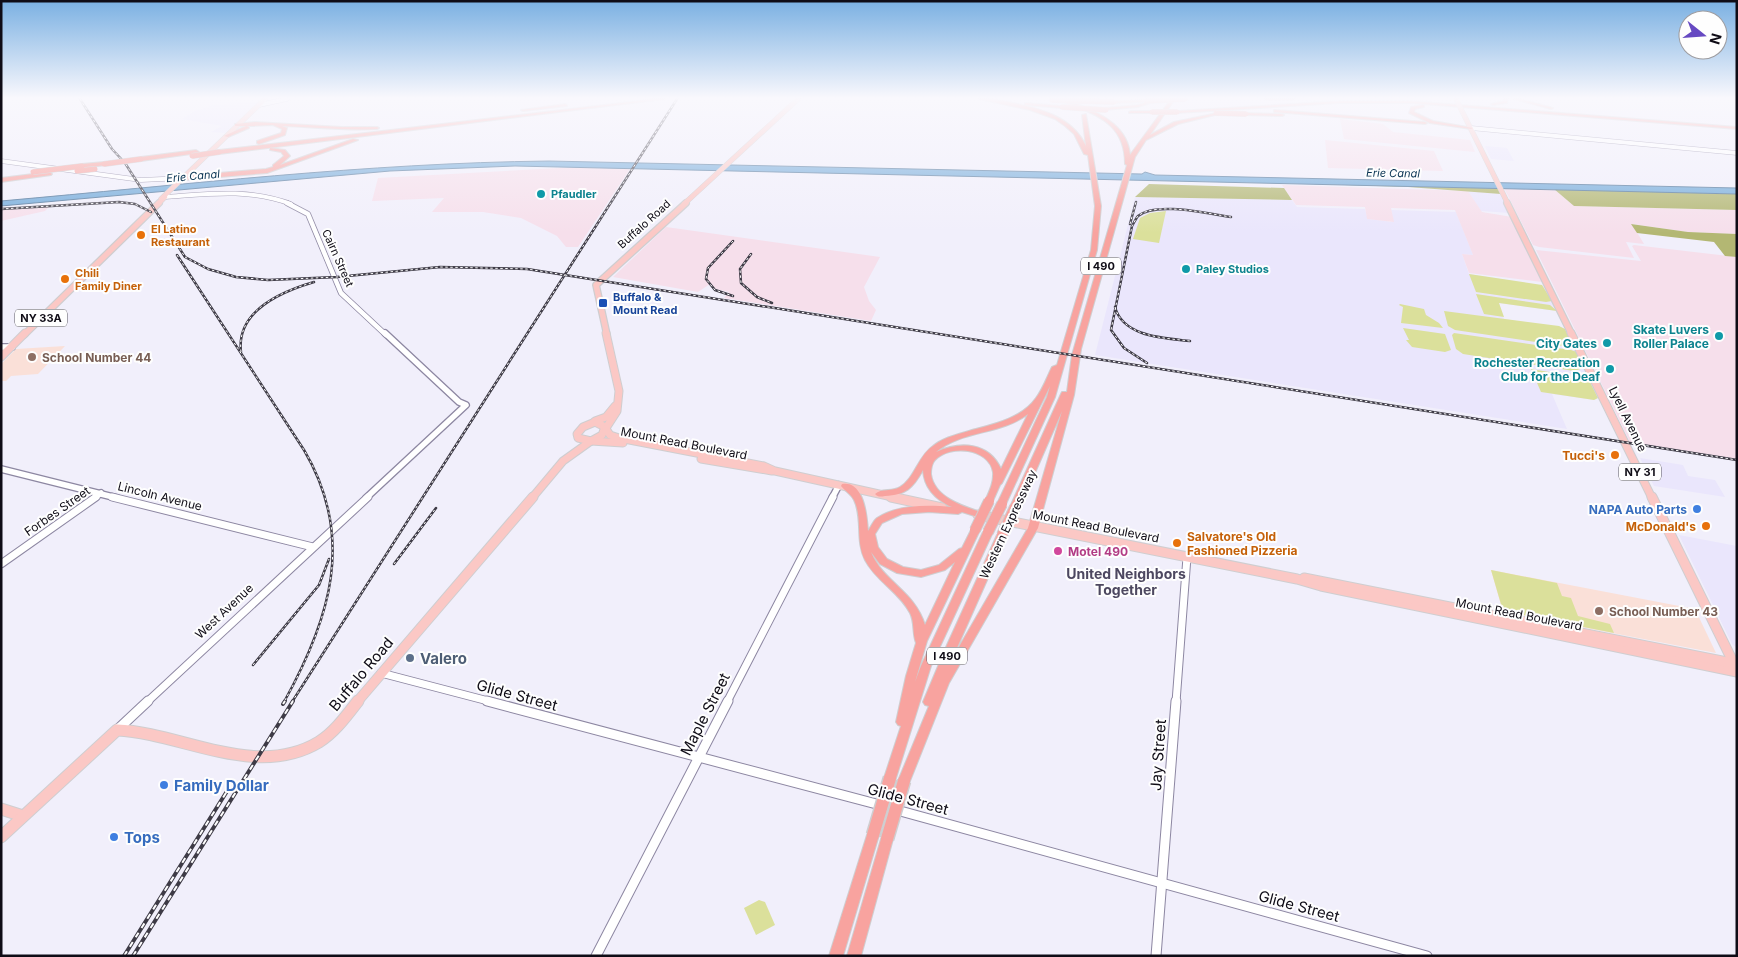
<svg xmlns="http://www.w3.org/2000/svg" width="1738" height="957" font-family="Inter,sans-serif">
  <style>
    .built { fill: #eae6fc }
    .industrial { fill: #f6dfeb }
    .education { fill: #fae0d8 }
    .green { fill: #dbe09b }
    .forest { fill: #b3b773 }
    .water { fill: #75abda; stroke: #567b9f }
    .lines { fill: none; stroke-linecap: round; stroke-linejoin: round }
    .minor-far4-casing { stroke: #8d87a2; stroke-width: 5 }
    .minor-far3-casing { stroke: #8d87a2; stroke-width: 6 }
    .minor-far2-casing { stroke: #8d87a2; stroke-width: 8 }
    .minor-far1-casing { stroke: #8d87a2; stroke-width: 9 }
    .minor-casing { stroke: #8d87a2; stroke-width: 11 }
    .major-far4-casing { stroke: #cfced0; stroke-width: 5.5 }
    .major-far3-casing { stroke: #cfced0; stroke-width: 8 }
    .major-far2-casing { stroke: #cfced0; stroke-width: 9 }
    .major-far1-casing { stroke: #cfced0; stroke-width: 11 }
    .major-casing { stroke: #cfced0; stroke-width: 13 }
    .highway-casing { stroke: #cfced0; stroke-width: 2 }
    .minor-far4 { stroke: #fff; stroke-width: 4 }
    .minor-far3 { stroke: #fff; stroke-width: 4.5 }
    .minor-far2 { stroke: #fff; stroke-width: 5.5 }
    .minor-far1 { stroke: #fff; stroke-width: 7 }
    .minor { stroke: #fff; stroke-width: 9 }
    .major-far4 { stroke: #fbc8c5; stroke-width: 4.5 }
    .major-far3 { stroke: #fbc8c5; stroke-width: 5.5 }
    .major-far2 { stroke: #fbc8c5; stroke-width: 7 }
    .major-far1 { stroke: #fbc8c5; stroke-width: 9 }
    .major { stroke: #fbc8c5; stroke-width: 11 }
    .highway { fill: #f8a39f; fill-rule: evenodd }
    .rail-far1-casing { stroke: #3e3b46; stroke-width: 2.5 }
    .rail-casing { stroke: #3e3b46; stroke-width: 4 }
    .rail-far1 { stroke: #fefefe; stroke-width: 1; stroke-dasharray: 2.5; stroke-linecap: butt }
    .rail { stroke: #fefefe; stroke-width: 2; stroke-dasharray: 5.5; stroke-linecap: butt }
    .major-bridge-casing { stroke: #cfced0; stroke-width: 5.5; stroke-linecap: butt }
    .highway-bridge-far2-casing { stroke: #cfced0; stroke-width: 6; stroke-linecap: butt }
    .highway-bridge-far1-casing { stroke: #cfced0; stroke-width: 12; stroke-linecap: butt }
    .highway-bridge-casing { stroke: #cfced0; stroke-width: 15; stroke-linecap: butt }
    .major-bridge { stroke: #fbc8c5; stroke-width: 4.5 }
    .highway-bridge-far2 { stroke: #f8a39f; stroke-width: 5 }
    .highway-bridge-far1 { stroke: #f8a39f; stroke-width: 10 }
    .highway-bridge { stroke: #f8a39f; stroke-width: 12 }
    .culture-dot { fill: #0f9aa8; stroke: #fefefe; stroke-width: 2 }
    .food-dot { fill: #e8710a; stroke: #fefefe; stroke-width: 2 }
    .transit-dot { fill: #1a4fb4; stroke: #fefefe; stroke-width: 2 }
    .education-dot { fill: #8d6e63; stroke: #fefefe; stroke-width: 2 }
    .shop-dot { fill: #3f7fe0; stroke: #fefefe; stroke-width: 2 }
    .hotel-dot { fill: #d1479c; stroke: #fefefe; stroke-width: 2 }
    .service-dot { fill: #5c6f8a; stroke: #fefefe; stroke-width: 2 }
    .labels { text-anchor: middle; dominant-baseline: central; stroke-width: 4; stroke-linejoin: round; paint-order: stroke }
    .far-water-label { font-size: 11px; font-style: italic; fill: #093352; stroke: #fefefe }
    .far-culture-label { font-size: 11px; font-weight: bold; fill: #0d838f; stroke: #fefefe; text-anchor: start }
    .far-street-label { font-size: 11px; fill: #0f0c16; stroke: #fefefe }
    .far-food-label { font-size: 11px; font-weight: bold; fill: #c56008; stroke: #fefefe; text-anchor: start }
    .shield { fill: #fefefe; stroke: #57555c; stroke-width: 1 }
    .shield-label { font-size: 11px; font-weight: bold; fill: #0f0c16 }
    .far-transit-label { font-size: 11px; font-weight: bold; fill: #164399; stroke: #fefefe; text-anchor: start }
    .culture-label { font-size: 12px; font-weight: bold; fill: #0d838f; stroke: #fefefe; text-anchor: end }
    .education-label { font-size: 12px; font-weight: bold; fill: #785e54; stroke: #fefefe; text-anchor: start }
    .street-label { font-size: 12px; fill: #0f0c16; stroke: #fefefe }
    .food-label { font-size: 12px; font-weight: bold; fill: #c56008; stroke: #fefefe; text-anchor: end }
    .shop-label { font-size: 12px; font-weight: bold; fill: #366cbe; stroke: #fefefe; text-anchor: end }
    .hotel-label { font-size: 12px; font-weight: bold; fill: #b23c85; stroke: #fefefe; text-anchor: start }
    .neighbourhood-label { font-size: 14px; font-weight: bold; fill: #4d4860; stroke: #fefefe }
    .near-service-label { font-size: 15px; font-weight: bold; fill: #4e5e75; stroke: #fefefe; text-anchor: start }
    .near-street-label { font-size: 15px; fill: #0f0c16; stroke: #fefefe }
    .near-shop-label { font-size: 15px; font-weight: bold; fill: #366cbe; stroke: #fefefe; text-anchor: start }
  </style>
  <rect width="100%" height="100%" fill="#f1effb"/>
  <g class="built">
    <path d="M258,102l-33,31 -14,-1 11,-6 -40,-7 13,-8 18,-6z"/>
    <path d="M1485,146l22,2 7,13 -23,-2z"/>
    <path d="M1468,191l33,3 9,19 -29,-2z"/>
    <path d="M1135,197l157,3 5,7 68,2 3,10 25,3 -2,-12 65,2 17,43 -11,-1 7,20 76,12 12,25 -58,-8 5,16 61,10 33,69 -4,2 -42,-6 15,35 -472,-74z"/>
    <path d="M1640,458l43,7 5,11 27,4 10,17 -71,-11z"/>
    <path d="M1679,535l58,11v102l-5,-4z"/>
  </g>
  <g class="industrial">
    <path d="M1340,119l43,5 10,8 77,8 5,12 -131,-13z"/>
    <path d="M1325,140l109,11 9,20 -115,-3z"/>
    <path d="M578,167l52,2 -52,78h-12l-9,-11 -36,-18 -38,-6h-51l12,-14 -72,3 6,-23z"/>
    <path d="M1282,185l186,6 14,21 30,5 30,65 -73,-9 -7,-19 11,1 -18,-45 -64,-2 3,14 -27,-3 -2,-12 -69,-2z"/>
    <path d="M1504,188l50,1 20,17 163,4v24l-49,-2 -56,-8 12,20 -18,-2 8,16 -95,-11 -6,-2z"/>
    <path d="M50,206l-5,5 -44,10v-11z"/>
    <path d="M666,227l214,30 -16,30 5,14 7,9 -5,11 -147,-23 5,-6 -13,-3 -6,-5 -12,8 -85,-15z"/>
    <path d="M1634,245l103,12v202l-107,-17 -94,-192 105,11 -9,-15z"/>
  </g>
  <g class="education">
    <path d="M65,346l-27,28 -27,2 -5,5h-5v-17l15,-15z"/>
    <path d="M1491,570l204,39 21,44 -213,-41z"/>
  </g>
  <g class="green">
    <path d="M1166,211l-7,32 -26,-4 7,-21 10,-5z"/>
    <path d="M1469,274l73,11 10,16 -6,1 -70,-10z"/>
    <path d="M1476,294l74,11 7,6 -58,-8 5,14 -20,-3z"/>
    <path d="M1400,304l24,5 2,6 13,8 4,5 -42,-5 2,-16 -4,-2z"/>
    <path d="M1444,311l115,15 6,3 8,17h-11l-107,-16 -7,-4z"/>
    <path d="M1403,328l42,6 6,16 -6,2 -33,-5 -6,-7h3z"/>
    <path d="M1454,333l117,17 6,2 7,16 -10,3 -111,-17 -7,-5 -4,-14z"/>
    <path d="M1531,369l54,9 5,4 8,16 -4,2 -53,-8z"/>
    <path d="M1491,570l66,13 5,13 9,2 7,18 32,8 4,9 -111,-22z"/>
    <path d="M759,900l6,2 10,23 -19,10 -12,-27z"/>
  </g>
  <g class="forest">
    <path d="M1281,183l217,5 3,6 -93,-7z"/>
    <path d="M1149,184l135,4 8,12 -157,-3z"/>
    <path d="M1554,189l183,5v16l-163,-4z"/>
    <path d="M1631,224l57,8 49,2v23l-12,-1 -11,-14 -77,-9z"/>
  </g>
  <path class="water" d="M549,161l593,13 3,-2 10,3 582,13v6l-1222,-28 -125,5 -389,35v-5c182,-16 365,-38 548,-40z"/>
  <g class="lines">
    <g class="minor-far4-casing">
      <g id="minor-far4">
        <path d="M259,105l28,-6"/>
        <path d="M1471,128l266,25"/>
        <path d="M1,161l140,19 43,-2"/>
        <path d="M165,197c43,-3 83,-9 126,7"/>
      </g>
    </g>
    <g class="minor-far3-casing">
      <path id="minor-far3" d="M287,203l21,11 33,79 45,42"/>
    </g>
    <g class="minor-far2-casing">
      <g id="minor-far2">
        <path d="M1,347h11"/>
        <path d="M1,469l116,29"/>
        <path d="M94,498l7,-5"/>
        <path d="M366,498l100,-93 -7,-3 -74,-69"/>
        <path d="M832,498l7,-13"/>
      </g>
    </g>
    <g class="minor-far1-casing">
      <g id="minor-far1">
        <path d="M112,497l201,50"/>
        <path d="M1,564l95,-67"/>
        <path d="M381,673l111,29"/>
        <path d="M147,702l221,-205"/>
        <path d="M727,702l106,-205"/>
        <path d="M1176,702l11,-145"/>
      </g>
    </g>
    <g class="minor-casing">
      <g id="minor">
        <path d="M487,701l397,105"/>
        <path d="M117,730l31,-29"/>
        <path d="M893,809l534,147"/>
        <path d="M596,956l132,-255"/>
        <path d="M1156,956l20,-255"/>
      </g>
    </g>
    <g class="major-far4-casing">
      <g id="major-far4">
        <path d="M1461,109l47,95"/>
        <path d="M161,199l104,-100"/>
        <path d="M158,204l7,-7"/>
        <path d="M684,204l114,-105"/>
      </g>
    </g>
    <g class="major-far3-casing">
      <g id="major-far3">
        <path d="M1507,203l65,132"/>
        <path d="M24,335l135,-132"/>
        <path d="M607,335l-11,-50 90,-82"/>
      </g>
    </g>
    <g class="major-far2-casing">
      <g id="major-far2">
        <path d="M1571,333l81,165"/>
        <path d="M1,357l24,-24"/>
        <path d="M595,421l11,-4 9,-11"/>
        <path d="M595,422l10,5 -3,8 -11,6 -13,-3 -1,-4 6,-7z"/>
        <path d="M606,428l11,-17 2,-20 -13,-58"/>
        <path d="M606,429l4,6 9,3 145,28 11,5 122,27"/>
        <path d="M591,441l32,2"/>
        <path d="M701,459l71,12"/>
        <path d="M532,498l31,-37 28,-20"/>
      </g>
    </g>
    <g class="major-far1-casing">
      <g id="major-far1">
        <path d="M891,497l51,11"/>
        <path d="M1652,497l85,173"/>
        <path d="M978,515l319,64 24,7 416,86"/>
        <path d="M1304,578l433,86"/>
        <path d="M357,702l176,-205"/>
      </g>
    </g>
    <g class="major-casing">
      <g id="major">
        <path d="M1,809l22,7"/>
        <path d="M1,837l116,-107c65,3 139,50 202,12 16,-10 28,-27 39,-41"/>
      </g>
    </g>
    <g class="highway-casing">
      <g id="highway">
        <path d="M655,99h10l-446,55 -3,-2 3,-2z"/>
        <path d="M979,99c9,-1 20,1 30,3 30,6 63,14 77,44l-4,-31 4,-1 15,92 -4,44 -42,147 -50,109 -3,1 -5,-3 50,-107 3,-11 -48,97 -2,2 -8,18 -3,1 -4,-3c4,-9 9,-19 8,-29 -4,-24 -43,-28 -58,-12 -3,3 -4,10 -4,14 3,24 34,33 53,39l2,2 -2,2 -3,1 -19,-6 -4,2 -29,-2 -27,2 -20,9 -7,11 3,13 9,12 16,8 18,3 18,-5 20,-16 3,-1 10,-20h6l2,2 -53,111 -12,41 6,-16 62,-134 5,-3 5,3 -62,134 -35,112 -2,4 -4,1 -4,-1 -2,-4 17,-52 -3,-1 -2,-3 10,-46 10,-33c-4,-10 -1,-20 -6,-30 -11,-21 -34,-32 -45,-53 -10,-19 -2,-42 -11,-60 -3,-6 -9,-9 -13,-14l1,-2c22,-4 25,32 26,47 3,-4 5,-10 9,-13 22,-14 50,-13 75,-11 -16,-7 -28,-19 -29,-37 -10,18 -17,25 -38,26 -5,1 -7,1 -10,-2 6,-6 17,-2 25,-7 15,-9 18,-31 33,-41 11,-9 26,-12 39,-16 23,-6 50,-12 64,-32 7,-9 11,-21 16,-31l5,-2 34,-115 4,-44 -7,-51 -4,-1 -10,-20 -9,-8 -10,-7 -25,-9zM1028,414l-27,55c-12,-27 -41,-28 -65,-17 26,-22 65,-17 92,-38zM871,552l9,12 17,9 24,4 24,-7 10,-8 -30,63c-11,-35 -42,-43 -54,-73z"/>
        <path d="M1056,99c8,-1 17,3 26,7 22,9 46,22 48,49l41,-56h4l-25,36 24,-13 43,-9 2,1 -41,10 -32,16 -11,17 -54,192 -7,46 -36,133 -89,155 -39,98 -2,4 -4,1 -4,-1 -2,-4 31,-75 -4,-1 -2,-3 24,-57 50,-110 2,-2h6l2,2 -55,124 76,-131 34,-117 -42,96 -5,3 -5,-3 51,-113 1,-2h5l5,-37 55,-190 -2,-1c0,-35 -21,-47 -51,-58 -6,-2 -13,-4 -18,-7z"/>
        <path d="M1157,99h5l-24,8 -34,3 -2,-1 2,-1 34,-3z"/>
        <path d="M1265,99h29l-2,1h-25z"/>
        <path d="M1504,99h4l-1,4 -14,2 -2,-1 12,-3z"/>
        <path d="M1514,99h6l33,9 -2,1z"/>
        <path d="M1143,100v2h-2l-27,1 -2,-1 2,-1z"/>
        <path d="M1339,101h72l326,26v2l-326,-26h-72l-162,10 -2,-1 2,-1z"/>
        <path d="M1027,103l35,3 2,1 -2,1 -37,-3v-2z"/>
        <path d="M565,104l2,1v1l-44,5 -2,-1z"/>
        <path d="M1422,105h2v2l-9,2 -1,3 19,9 40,7 -2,1 -41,-6 -21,-10 2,-6z"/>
        <path d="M1276,110l149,12 2,1 -2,1 -151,-12v-2z"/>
        <path d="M1131,111h21l2,1 -2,1h-23v-1z"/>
        <path d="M1246,113l36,1 2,1 -2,1 -38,-1v-1z"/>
        <path d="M255,122l87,5h35l2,1 -2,1c-32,2 -63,-2 -95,-3l5,2 -2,7 -26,9 -2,-1v-2l24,-8 1,-4 -9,-4 -26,1 2,1v1l-21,9 -4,-1 22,-10h-11v-2z"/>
        <path d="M353,139l5,1 -91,33 -83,7 -3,-2 3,-2 82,-7 7,-2v-2l11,-9 -3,-4 -11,-2v-2l15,2 5,6 -10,9z"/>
        <path d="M196,150l3,2 -1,1 -57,8 -3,-2 3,-2z"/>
        <path d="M104,162l2,1v2l-24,3 -3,-2 3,-2z"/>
        <path d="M49,172l3,2 -1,1 -50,7v-4z"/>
        <path d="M873,829l4,2 2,4 -36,121h-14l38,-121 2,-4z"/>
        <path d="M887,833l4,2 2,4 -32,117h-14l34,-117 2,-4z"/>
      </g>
    </g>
    <use href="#minor-far4" class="minor-far4"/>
    <use href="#minor-far3" class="minor-far3"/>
    <use href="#minor-far2" class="minor-far2"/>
    <use href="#minor-far1" class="minor-far1"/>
    <use href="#minor" class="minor"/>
    <use href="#major-far4" class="major-far4"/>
    <use href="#major-far3" class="major-far3"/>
    <use href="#major-far2" class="major-far2"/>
    <use href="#major-far1" class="major-far1"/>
    <use href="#major" class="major"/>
    <use href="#highway" class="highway"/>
    <g class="rail-far1-casing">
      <g id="rail-far1">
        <path d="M80,99l32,50 13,14 60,94 23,12 28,8 32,3 69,-3 103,-10 87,2 1210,191"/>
        <path d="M1,209l118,-7 16,2 16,8"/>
        <path d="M1130,224l6,-22"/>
        <path d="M733,241l-25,27 -2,11 9,11 18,6"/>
        <path d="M751,254l-11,15 1,14 16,14 15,6"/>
        <path d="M177,255l127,195c52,88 26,169 -20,252"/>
        <path d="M1115,307c8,30 49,31 75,34"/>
        <path d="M241,352c-5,-41 39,-60 73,-70"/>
        <path d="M1147,363l-23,-15 -13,-18 21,-104c2,-3 4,-8 6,-10 18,-15 71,-2 93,1"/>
        <path d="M394,564l42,-56"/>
        <path d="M253,665l66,-80 10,-26"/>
        <path d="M292,702l385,-603"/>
      </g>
    </g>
    <g class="rail-casing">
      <g id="rail">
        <path d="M283,704l2,-3"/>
        <path d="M124,956l105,-168"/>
        <path d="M133,956l160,-255"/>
      </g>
    </g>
    <use href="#rail-far1" class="rail-far1"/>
    <use href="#rail" class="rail"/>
    <g class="major-bridge-casing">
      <path id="major-bridge" d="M1456,99l5,10"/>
    </g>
    <g class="highway-bridge-far2-casing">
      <g id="highway-bridge-far2">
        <path d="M1052,100l62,2"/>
        <path d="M1146,101l39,-2"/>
        <path d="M1062,107l44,3"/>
        <path d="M1152,112h25"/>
        <path d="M1216,113l30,1"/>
        <path d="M192,156l27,-4"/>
        <path d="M104,164l37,-5"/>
        <path d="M77,171l18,-2"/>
        <path d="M33,172l49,-6"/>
      </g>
    </g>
    <g class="highway-bridge-far1-casing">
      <g id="highway-bridge-far1">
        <path d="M975,530l14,-29"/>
        <path d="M988,532l14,-28"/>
        <path d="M1002,535l13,-28"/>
      </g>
    </g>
    <g class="highway-bridge-casing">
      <g id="highway-bridge">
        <path d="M873,835l17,-57"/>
        <path d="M887,839l17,-58"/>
      </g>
    </g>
    <use href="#major-bridge" class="major-bridge"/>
    <use href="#highway-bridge-far2" class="highway-bridge-far2"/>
    <use href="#highway-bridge-far1" class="highway-bridge-far1"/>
    <use href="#highway-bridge" class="highway-bridge"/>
  </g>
  <linearGradient id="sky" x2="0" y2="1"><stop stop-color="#7ab0e2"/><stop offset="0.42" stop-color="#f9f8fd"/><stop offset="1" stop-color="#f9f8fd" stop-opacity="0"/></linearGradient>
  <rect width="1738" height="233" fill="url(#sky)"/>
  <g class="culture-dot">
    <circle cx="541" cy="194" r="5"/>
    <circle cx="1186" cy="269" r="5"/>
    <circle cx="1719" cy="336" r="5"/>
    <circle cx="1607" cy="343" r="5"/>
    <circle cx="1610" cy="369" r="5"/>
  </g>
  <g class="food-dot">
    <circle cx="141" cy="235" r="5"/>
    <circle cx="65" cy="279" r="5"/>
    <circle cx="1615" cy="455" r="5"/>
    <circle cx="1706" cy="526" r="5"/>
    <circle cx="1177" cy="543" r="5"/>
  </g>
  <rect class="transit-dot" x="598" y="298" width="10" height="10" rx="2.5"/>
  <g class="education-dot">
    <circle cx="32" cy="357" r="5"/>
    <circle cx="1599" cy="611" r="5"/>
  </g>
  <g class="shop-dot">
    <circle cx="1697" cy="509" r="5"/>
    <circle cx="164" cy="785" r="5"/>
    <circle cx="114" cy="837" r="5"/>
  </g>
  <circle class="hotel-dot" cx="1058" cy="551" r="5"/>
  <circle class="service-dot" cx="410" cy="658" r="5"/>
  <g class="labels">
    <g class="far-water-label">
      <text transform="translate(1393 173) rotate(1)">Erie Canal</text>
      <text transform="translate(193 176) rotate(-5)">Erie Canal</text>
    </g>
    <g class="far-culture-label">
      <text x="551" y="194">Pfaudler</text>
      <text x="1196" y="269">Paley Studios</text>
    </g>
    <g class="far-street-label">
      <text transform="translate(644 224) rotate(-42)">Buffalo Road</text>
      <text transform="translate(338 258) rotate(66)">Cairn Street</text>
    </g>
    <g class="far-food-label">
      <text x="151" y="229">El Latino<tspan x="151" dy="13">Restaurant</tspan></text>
      <text x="75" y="273">Chili<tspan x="75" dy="13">Family Diner</tspan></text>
    </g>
    <g class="shield">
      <rect x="1081" y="257.5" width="40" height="17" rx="4"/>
      <rect x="15" y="309.5" width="52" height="17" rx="4"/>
      <rect x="1619" y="463.5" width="42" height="17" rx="4"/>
      <rect x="927" y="647.5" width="40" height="17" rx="4"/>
    </g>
    <g class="shield-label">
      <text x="1101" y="266">I 490</text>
      <text x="41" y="318">NY 33A</text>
      <text x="1640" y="472">NY 31</text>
      <text x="947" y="656">I 490</text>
    </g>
    <g class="far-transit-label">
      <text x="613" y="297">Buffalo &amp;<tspan x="613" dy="13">Mount Read</tspan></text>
    </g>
    <g class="culture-label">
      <text x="1709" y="329">Skate Luvers<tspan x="1709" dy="14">Roller Palace</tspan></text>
      <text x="1597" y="343">City Gates</text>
      <text x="1600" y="362">Rochester Recreation<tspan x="1600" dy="14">Club for the Deaf</tspan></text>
    </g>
    <g class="education-label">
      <text x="42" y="357">School Number 44</text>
      <text x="1609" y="611">School Number 43</text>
    </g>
    <g class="street-label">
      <text transform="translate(1628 419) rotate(64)">Lyell Avenue</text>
      <text transform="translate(684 443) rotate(11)">Mount Read Boulevard</text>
      <text transform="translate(160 496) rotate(14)">Lincoln Avenue</text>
      <text transform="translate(57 511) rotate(-35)">Forbes Street</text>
      <text transform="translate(1008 524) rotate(-65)">Western Expressway</text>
      <text transform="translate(1096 526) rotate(11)">Mount Read Boulevard</text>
      <text transform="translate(224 611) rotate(-43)">West Avenue</text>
      <text transform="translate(1519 614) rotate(11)">Mount Read Boulevard</text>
    </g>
    <g class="food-label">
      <text x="1605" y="455">Tucci's</text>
      <text x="1696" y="526">McDonald's</text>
      <text x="1187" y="536" text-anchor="start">Salvatore's Old<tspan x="1187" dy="14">Fashioned Pizzeria</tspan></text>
    </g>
    <g class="shop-label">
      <text x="1687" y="509">NAPA Auto Parts</text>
    </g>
    <g class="hotel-label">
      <text x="1068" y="551">Motel 490</text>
    </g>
    <g class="neighbourhood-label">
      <text x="1126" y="573">United Neighbors<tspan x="1126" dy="16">Together</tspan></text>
    </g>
    <g class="near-service-label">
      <text x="420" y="658">Valero</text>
    </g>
    <g class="near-street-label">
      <text transform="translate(361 674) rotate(-50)">Buffalo Road</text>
      <text transform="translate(517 695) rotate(15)">Glide Street</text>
      <text transform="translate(705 714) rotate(-63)">Maple Street</text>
      <text transform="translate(1158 755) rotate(-86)">Jay Street</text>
      <text transform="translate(908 799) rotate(15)">Glide Street</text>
      <text transform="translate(1299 906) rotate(15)">Glide Street</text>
    </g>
    <g class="near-shop-label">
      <text x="174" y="785">Family Dollar</text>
      <text x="124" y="837">Tops</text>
    </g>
  </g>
  <rect width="1738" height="957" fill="none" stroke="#0f0c16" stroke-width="5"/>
  <g transform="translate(1703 35) rotate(107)"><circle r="24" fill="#fefefe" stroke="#9e9da1"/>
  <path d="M0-4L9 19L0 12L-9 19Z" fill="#6649c2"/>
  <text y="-8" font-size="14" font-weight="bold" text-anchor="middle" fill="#0f0c16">N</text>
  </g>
</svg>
